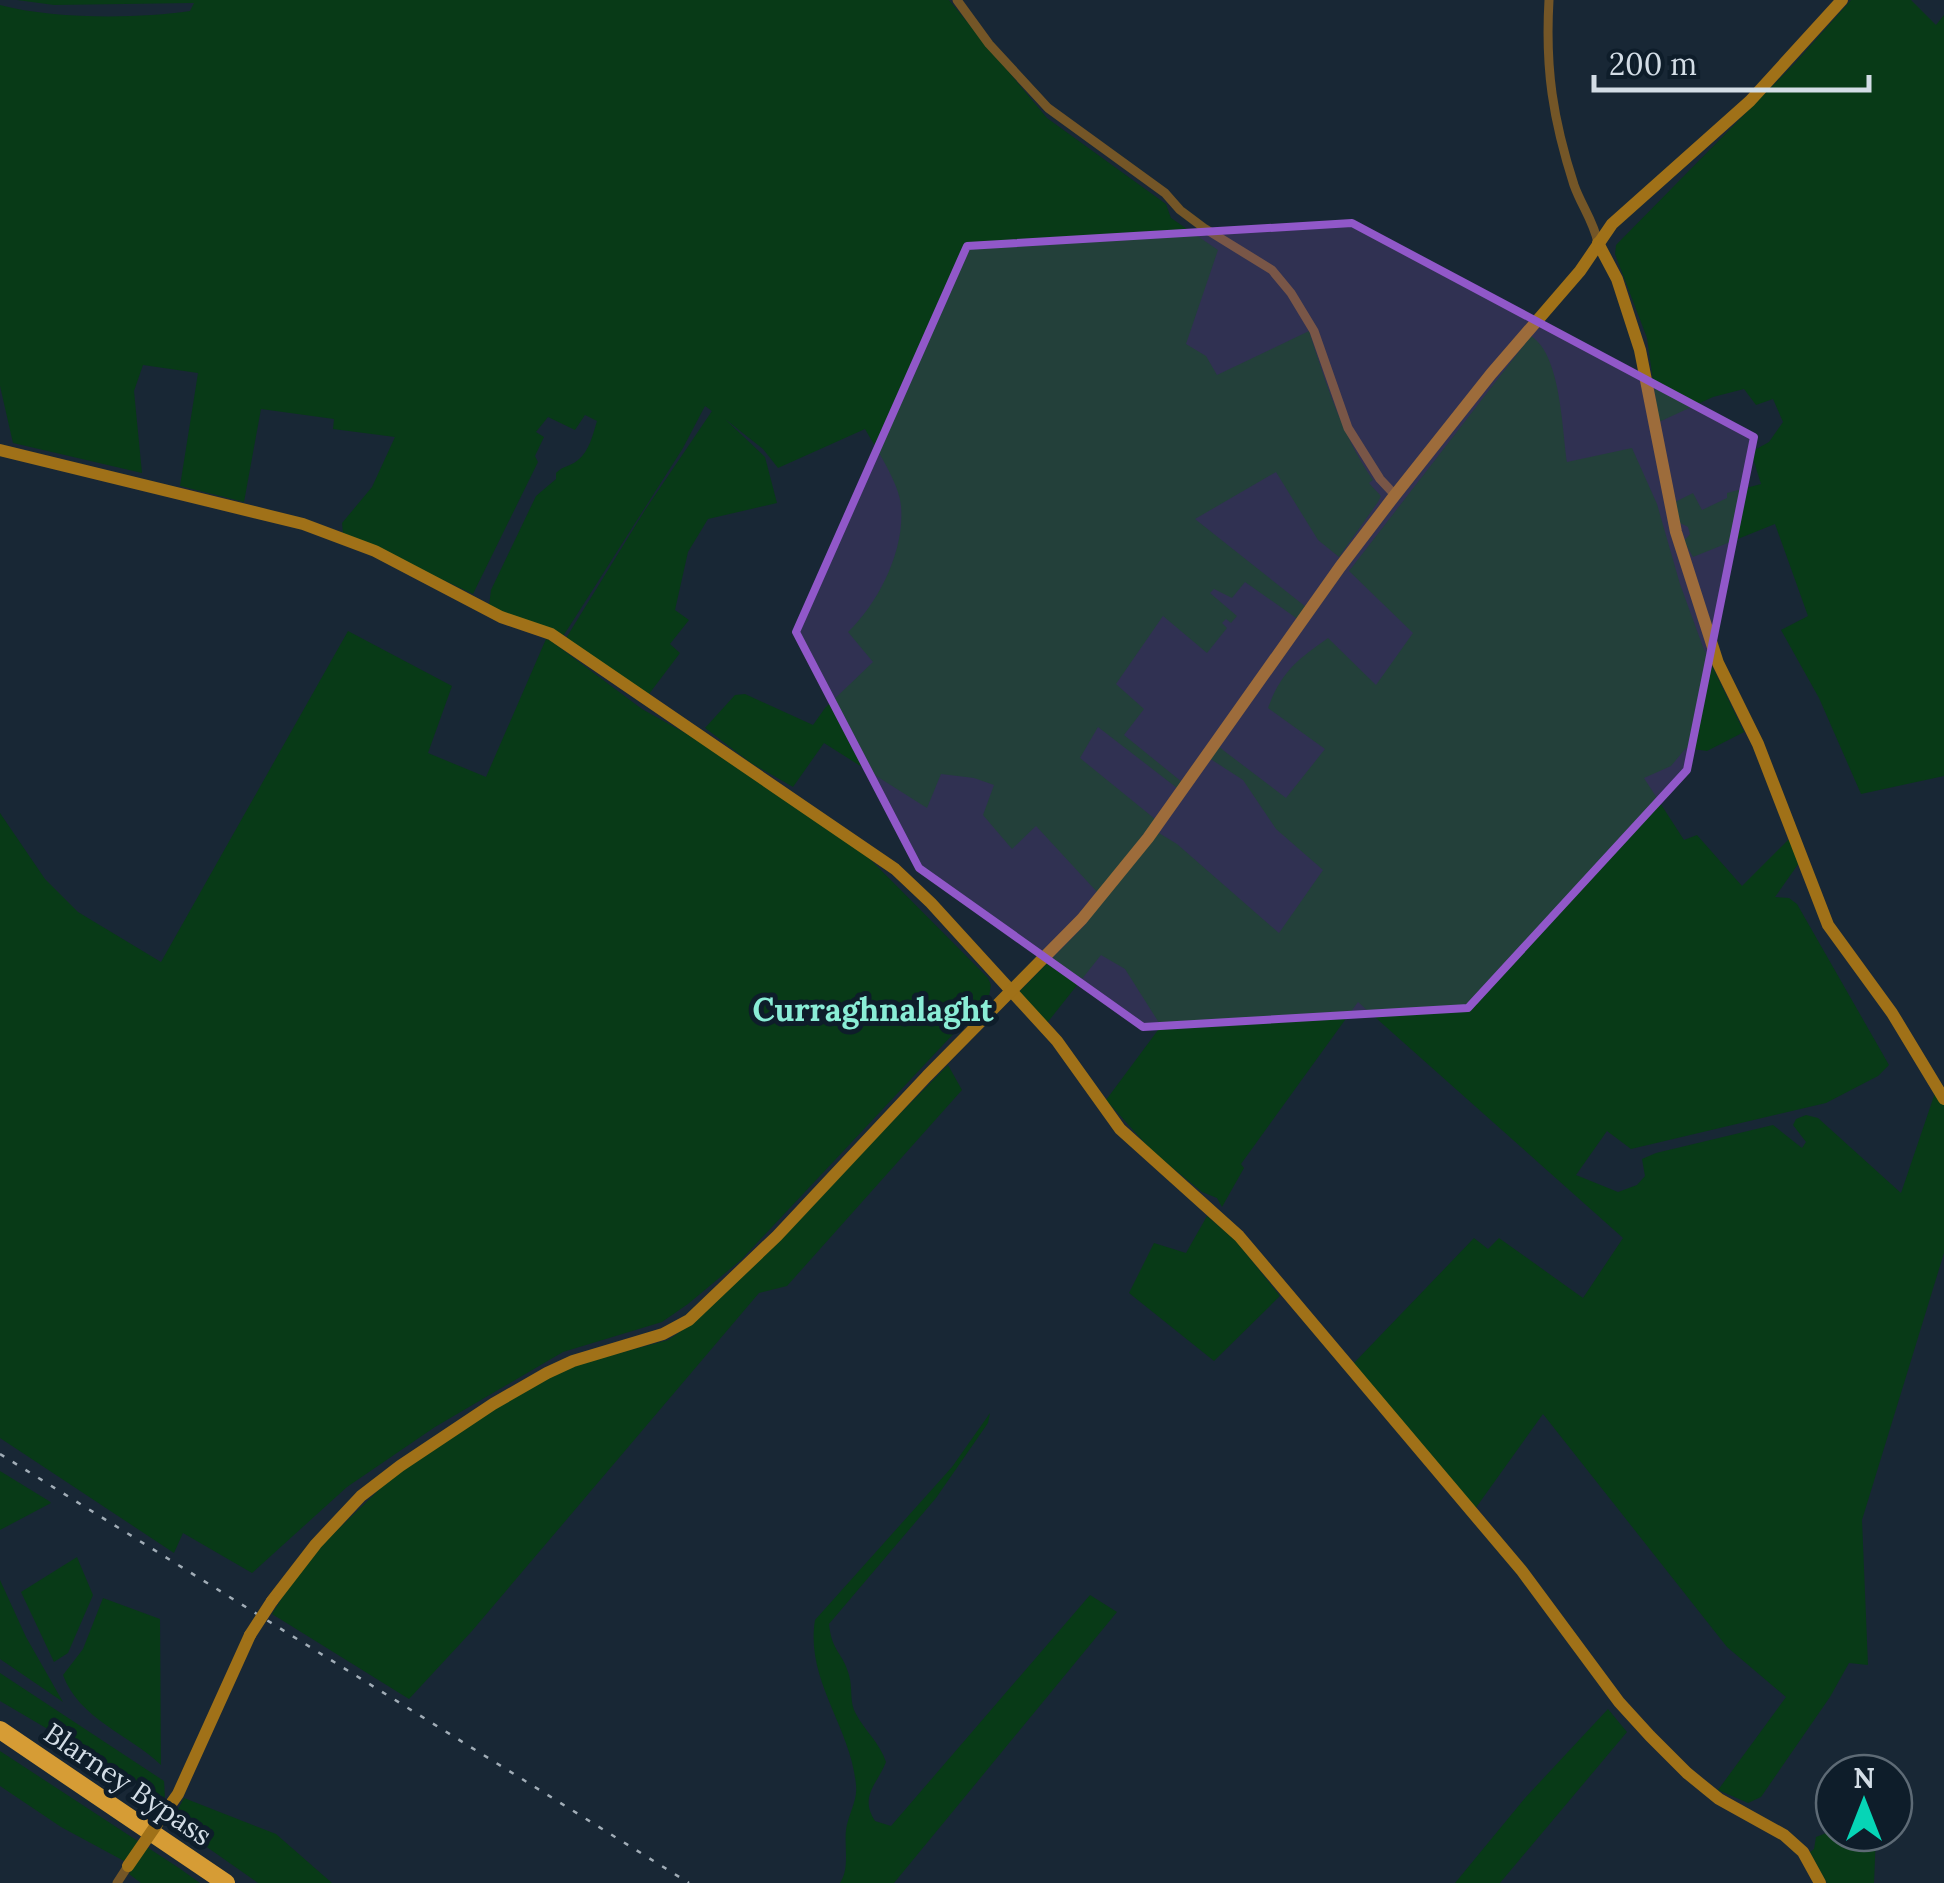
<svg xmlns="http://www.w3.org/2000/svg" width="1944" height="1883" font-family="Lora,serif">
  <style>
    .green { fill: #083a17 }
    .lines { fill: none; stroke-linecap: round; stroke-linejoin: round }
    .street { stroke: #745627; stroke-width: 9 }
    .secondary { stroke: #a07118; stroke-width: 12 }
    .highway { stroke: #d69c35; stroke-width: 18 }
    .rail { stroke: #a1adb7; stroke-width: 2.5; stroke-dasharray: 5 10; stroke-linecap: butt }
    .secondary-bridge { stroke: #a07118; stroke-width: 12 }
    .marked { fill: #9158c9; fill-opacity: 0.2; stroke: #9158c9; stroke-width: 8; stroke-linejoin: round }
    .labels { text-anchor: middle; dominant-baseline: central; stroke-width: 10; stroke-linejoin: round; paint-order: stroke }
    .street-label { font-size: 28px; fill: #d3dde6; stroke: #0e1d2a }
    .quarter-label { font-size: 32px; font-weight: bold; fill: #8aedd6; stroke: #0e1d2a }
  </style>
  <rect width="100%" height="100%" fill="#182735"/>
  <g class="green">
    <path d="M17,0h932l98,118 119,86 5,14 47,32 -32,94 20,12 11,19 92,-44c17,52 32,102 64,149l-4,3 12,13 -3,6 -39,55 -21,-17 -42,-68 -81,47 111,88 -7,13 -54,-38 -13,16 -18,-9 -4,4 27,23 -6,7 -5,-4 -4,4 5,5 -20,25 -44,-37 -47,68 28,25 -20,26 58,47 -5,6 -79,-61 -18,31 75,61 -57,74 -62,-67 -24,23 -29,-34 11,-30 -20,-7 -33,-4 -14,34 -103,-65 -31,44 -42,-24 -46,-35 30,-33 10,-1 68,31 12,-17 48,-46 -25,-30c31,-30 57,-82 53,-126 -1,-21 -25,-58 -36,-77l-87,39 -15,-19 -38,-30 40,38 12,46 -69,16 -20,33 -13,58 14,10 -19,24 10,9 -34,45 -83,-55 82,-133 67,-99 -7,-5 -22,42 -121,190 -73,-32 2,-16 45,-94 20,-17v-6c8,-8 14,-6 22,-13 11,-8 15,-26 19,-39l-12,-6 -10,15 -27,-13 -12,15 8,5 -9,19 3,6 -65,132 -130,-61 -1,-10 30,-36 23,-50 -62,-8 1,-10 -73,-10 -17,93 -64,-16 18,-113 -55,-8 -9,26 8,82 -129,-30 -13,-57v-381c52,14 137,14 190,6l4,-8 -140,2z"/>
    <path d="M1851,0h60l25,25 8,-10v761l-83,18 -42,-96 -38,-68 27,-14 -33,-92 -82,33 -9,-16 6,-7 -2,-7 -8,-4 -5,-21 18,-9 9,17 25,-12v-5l34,-9 -10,-32 18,-10 14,-20 -10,-23 -17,6 -12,-16 -31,8 -54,25 -12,-84 -32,-84 1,-9 180,-183z"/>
    <path d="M1531,336c30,19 31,93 36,126l65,-14 25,56 23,80 23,63 41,85 -37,19 -21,-3 -15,18 -27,12 40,62 13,-5 45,51 48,-48 9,25 -24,34 14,1 8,6 92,161 -11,11 -52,27 -195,46 -24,-18 -31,44 42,17 19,-7 8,-9 -3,-17 14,-6 117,-28 29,23 4,-6 -13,-17 3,-6 10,-4 12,3 83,75 36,-106 7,12v154l-82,267 6,145 -19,-2 -19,34 -69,100 -13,6 -30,-13 68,-93 -59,-50 -184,-233 -68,95 -122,-145 121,-126 14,11 11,-11 84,60 40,-60 -265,-236 -117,162 3,4 -22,39 -5,-9 -15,-6 -50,-41 -46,-51 55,-74 -36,-57 -24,-14 -54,68 -25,-26 -2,-6 65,-66 69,-95 23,14 102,89 44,-63 -47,-41 -33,-49 -34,-22 10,-11 67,51 39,-49 -57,-41c13,-36 30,-49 60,-70l48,47 37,-52 -64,-62z"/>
    <path d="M348,631l104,55 -24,67 58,24 60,-138 5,2 91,68 52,29 174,119 120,121 3,7 -2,11 -248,264 -53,44 -26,18 -99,30 -128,75 -88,60 -95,86 -69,-40 -9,20 -174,-115v-625l45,66 33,33 83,50z"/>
    <path d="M948,1065l14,25 -175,196 -28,7 -287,338 -63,68 -137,-85 18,-29 35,-43 64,-62 128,-86 54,-28 97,-26 28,-19z"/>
    <path d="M1207,1216l29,25 44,55 -66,65 -85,-68 25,-50 32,10z"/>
    <path d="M990,1413l-2,10 -52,75 -107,126c3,29 14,28 20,51 4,14 0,27 7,39 9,17 24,29 30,48 -9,23 -27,34 -11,59l16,5 199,-231 27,17 -223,271h-54c10,-15 4,-36 6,-53 2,-15 12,-30 10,-45 -5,-58 -51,-105 -41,-165l137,-153z"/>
    <path d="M0,1471l49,30 2,2 -51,27z"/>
    <path d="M77,1557l16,38 -25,58 -14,9 -33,-70z"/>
    <path d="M0,1580l26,57 37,65 -63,-43z"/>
    <path d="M103,1598l57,21 1,146c-31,-30 -82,-46 -98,-90l20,-26z"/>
    <path d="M0,1673l164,108 1,17 -165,-97z"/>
    <path d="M1608,1709l19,23 -127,151h-45l70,-85z"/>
    <path d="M0,1751l179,117 21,15h-59l-12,-9 4,-6 -9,-7 -63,-34 -61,-41z"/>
    <path d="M184,1798l92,36 56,49h-74l-87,-61z"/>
    <path d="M1834,1830l8,9 10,-6 14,3 10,-2 -2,49h-47l-17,-31 4,-3 2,-12z"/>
  </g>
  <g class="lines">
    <g class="street">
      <path d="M957,0l32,44 59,64 117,85 15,17 24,18 68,42 19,23 23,38 34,97 32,51 15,16"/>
      <path d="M1549,0c-4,69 4,120 25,185 7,20 20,37 24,58"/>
      <path d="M117,1883l11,-17"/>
    </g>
    <g class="secondary">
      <path d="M1598,243l19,36 23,71 36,182 42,131 40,81 70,181 64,88 52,86"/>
      <path d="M0,450l303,74 72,27 126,66 50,17 344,235 36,34 126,138 63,88 119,107 283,335 97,131 31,34 37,37 32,26 65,36 19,17 17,31"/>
      <path d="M272,1601l44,-57 45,-48 39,-30 93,-62 54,-31 26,-12 90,-27 26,-14 88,-84 150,-160 155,-157 66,-81 192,-271 55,-72 96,-121 89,-103 32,-47 138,-123 92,-101"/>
      <path d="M161,1818l17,-24 72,-159"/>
    </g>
    <path class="highway" d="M0,1730l226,153"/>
    <path class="rail" d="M0,1454l689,429"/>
    <g class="secondary-bridge">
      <path d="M250,1635l22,-34"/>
      <path d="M128,1866l33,-48"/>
    </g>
  </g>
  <path class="marked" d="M1352,223l402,214 -67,333 -219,238 -325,19 -224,-159 -123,-236 171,-386z"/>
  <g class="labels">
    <g class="street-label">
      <text transform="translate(128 1784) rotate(34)">Blarney Bypass</text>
    </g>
    <g class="quarter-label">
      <text x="873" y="1009">Curraghnalaght</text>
    </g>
  </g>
  <g transform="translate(1864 1803)"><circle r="48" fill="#0e1d2a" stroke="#5d6a75" stroke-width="2.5"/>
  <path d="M0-8L18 38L0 25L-18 38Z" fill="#06d5b6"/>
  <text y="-15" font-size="28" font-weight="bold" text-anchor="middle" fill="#d3dde6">N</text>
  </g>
  <path d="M1594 75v15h275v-15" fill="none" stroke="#d3dde6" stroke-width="5"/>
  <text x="1609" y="75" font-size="30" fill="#d3dde6" stroke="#0e1d2a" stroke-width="8" paint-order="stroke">200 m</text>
</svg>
